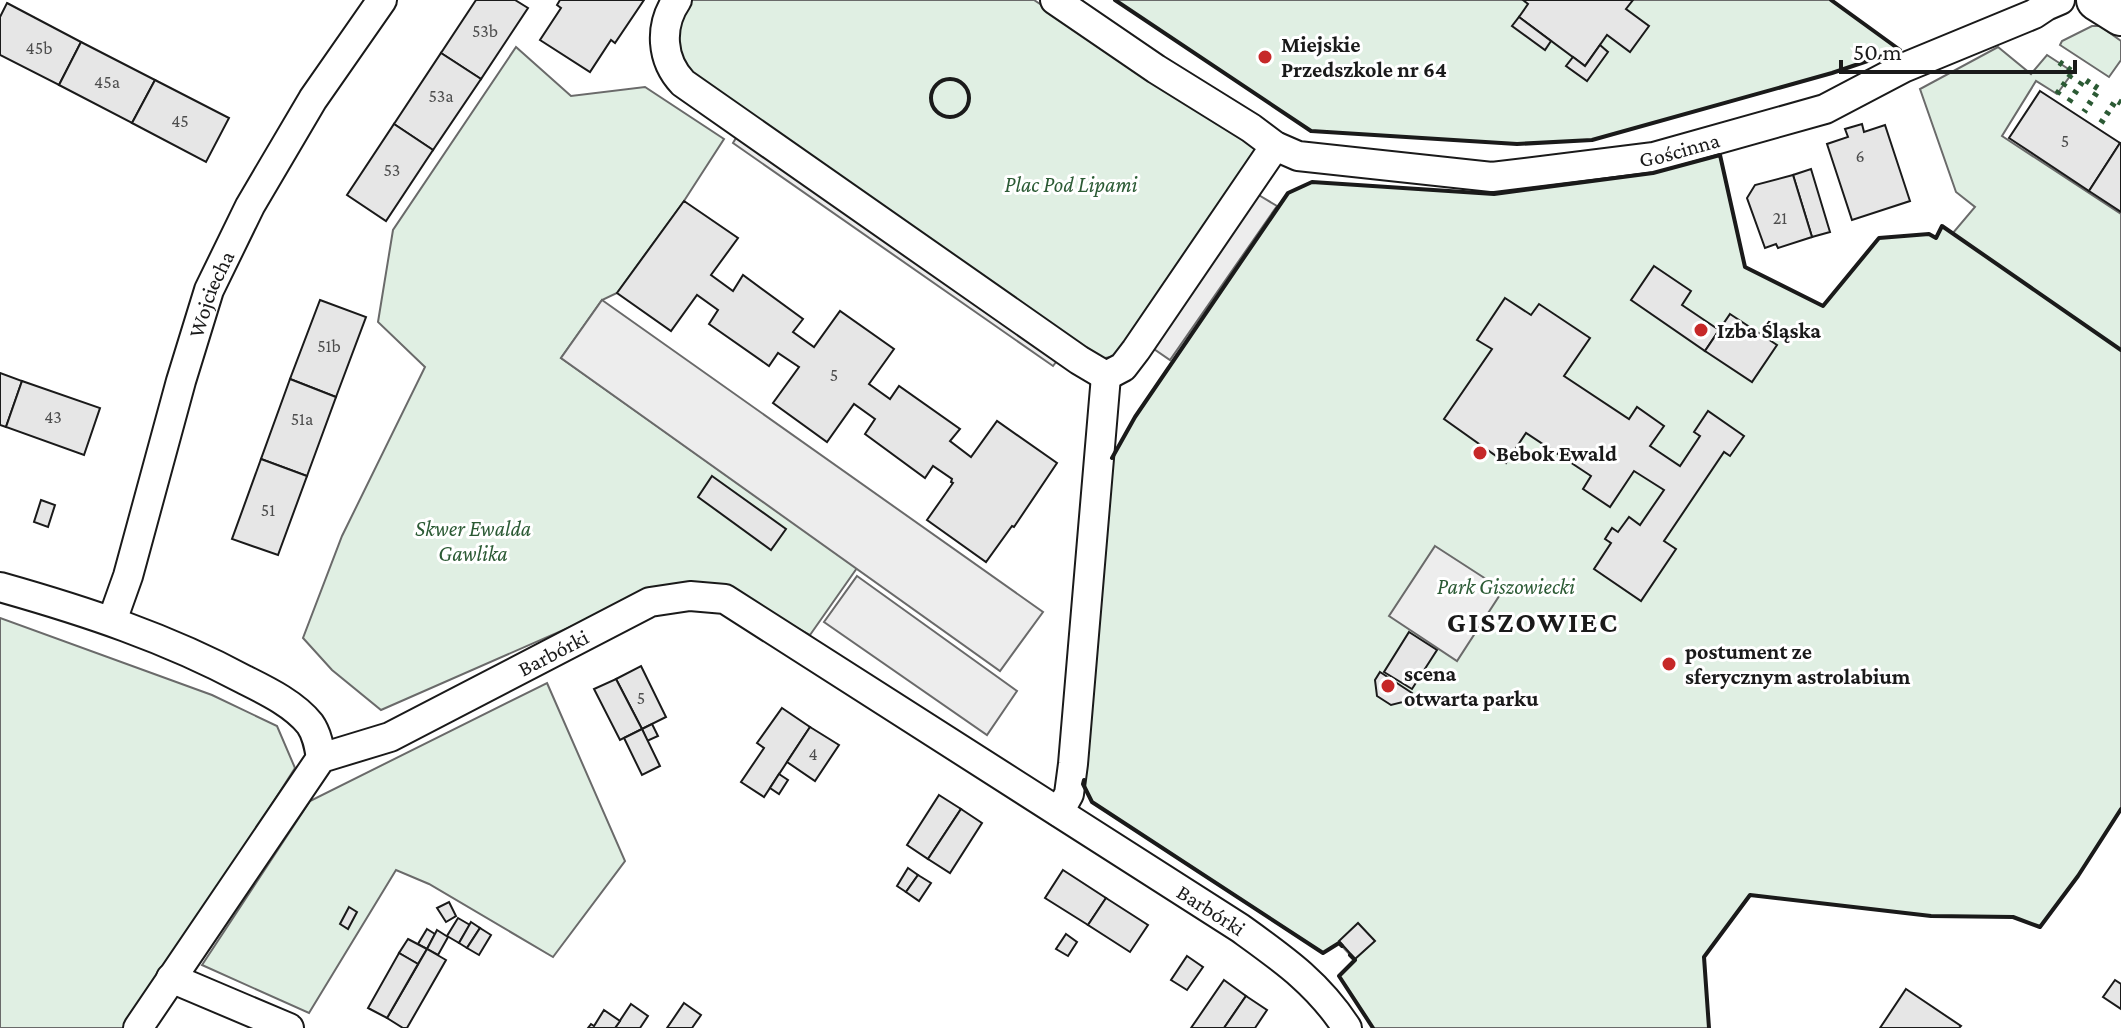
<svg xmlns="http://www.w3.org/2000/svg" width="2121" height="1028" font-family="'Crimson Pro',serif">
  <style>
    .green { fill: #e0efe3; stroke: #6a6a6a; stroke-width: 2 }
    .parking { fill: #ededed; stroke: #6a6a6a; stroke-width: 2 }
    .building { fill: #e6e6e6; stroke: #1a1a1a; stroke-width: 2 }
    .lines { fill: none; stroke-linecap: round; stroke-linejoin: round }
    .street-casing { stroke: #1a1a1a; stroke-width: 32 }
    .secondary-casing { stroke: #1a1a1a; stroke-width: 44 }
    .street { stroke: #fff; stroke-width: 28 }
    .secondary { stroke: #fff; stroke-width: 40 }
    .hedge { stroke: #2b5a34; stroke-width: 6; stroke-dasharray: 4 6; stroke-linecap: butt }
    .wall { stroke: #1a1a1a; stroke-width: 4 }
    .poi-dot { fill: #c62828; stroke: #fff; stroke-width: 3 }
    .labels { text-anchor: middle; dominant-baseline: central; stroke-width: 6; stroke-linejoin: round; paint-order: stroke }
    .number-label { font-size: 18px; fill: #4d4d4d }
    .poi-label { font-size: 22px; font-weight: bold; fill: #1a1a1a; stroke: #fff; text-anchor: start }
    .street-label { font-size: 22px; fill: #1a1a1a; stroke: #fff }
    .park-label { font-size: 22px; font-style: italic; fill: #2b5a34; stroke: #fff }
    .district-label { font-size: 30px; font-weight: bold; letter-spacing: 2px; fill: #1a1a1a; stroke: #fff }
  </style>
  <rect width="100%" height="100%" fill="#fff"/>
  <g class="green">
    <path d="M689,0h345l224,150 -137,201 -10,6 -12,2 -401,-273 -24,-42z"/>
    <path d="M1115,0h716l69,50 -68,23 -240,67 -75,4 -206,-13z"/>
    <path d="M2092,26h8l21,15v19l-12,17 -49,-32 2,-4z"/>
    <path d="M516,47l55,49 74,-9 79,52 -40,62 -67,92 -15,7 -41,58 296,210 -47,67 -74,-41 -102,5 -253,111 -49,-40 -29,-32 39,-102 83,-169 -47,-45 15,-92z"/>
    <path d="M1998,47l33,27 16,-19 26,17 -16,22 -21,-13 -34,55 119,78v595l-43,67 -38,51 -27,-10 -82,-1 -180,-21 -47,62 5,71h-336l-34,-52 16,-16 -16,-17 -16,10 -231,-151 -9,-18 29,-326 23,-41 153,-224 24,-11 182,12 159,-21 67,-18 25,112 78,39 56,-68 50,-4 7,4 6,-12 11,7 22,-26 -19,-15 -36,-103z"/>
    <path d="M0,618l212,77 65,31 18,42 -128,201 -43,59h-124z"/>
    <path d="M547,683l78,178 -72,96 -124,-73 -33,-14 -87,143 -107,-48 108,-164z"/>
  </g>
  <g class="parking">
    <path d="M739,133l321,224 -7,9 -320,-223z"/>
    <path d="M1257,194l20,12 -107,154 -19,-13z"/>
    <path d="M602,300l441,312 -43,59 -439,-313z"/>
    <path d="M1435,546l68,44 -46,71 -68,-45z"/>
    <path d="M857,576l160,115 -30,44 -163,-113z"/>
  </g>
  <g class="building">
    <path d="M476,0h39l13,8 -47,71 -40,-26z"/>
    <path d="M560,0h84l-29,43 -4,-3 -21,32 -50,-32 21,-32 -4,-3z"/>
    <path d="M1523,0h110l-7,9 23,17 -19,26 -23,-17 -22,31 -66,-49 9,-13z"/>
    <path d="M7,3l74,39 -22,43 -59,-30v-38z"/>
    <path d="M1519,17l32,24 -6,9 -33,-24z"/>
    <path d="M81,42l74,38 -23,43 -73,-38z"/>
    <path d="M1600,45l8,7 -21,29 -21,-15 7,-9 12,9z"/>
    <path d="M441,53l40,26 -48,71 -39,-26z"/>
    <path d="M155,80l74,38 -23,44 -74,-39z"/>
    <path d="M2040,91l80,52 -31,48 -80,-53z"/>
    <path d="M394,124l39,26 -47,71 -39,-26z"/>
    <path d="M1862,124l2,8 21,-7 25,76 -58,19 -25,-76 21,-7 -3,-8z"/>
    <path d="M2120,143l1,1v68l-32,-21z"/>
    <path d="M1811,169l19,63 -18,5 -19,-62z"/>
    <path d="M1793,175l19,62 -34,11 -2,-4 -11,4 -18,-50 8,-13z"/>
    <path d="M684,201l54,37 -27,37 22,16 10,-16 60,44 -10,13 21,15 26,-36 54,38 -25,35 21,15 9,-13 61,43 -10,12 21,16 26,-36 60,42 -43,64 -2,-1 -26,36 -59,-42 26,-37 -2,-1 1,-3 -19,-13 -8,12 -60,-44 10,-15 -21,-15 -27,38 -54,-39 26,-36 -21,-14 -9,13 -60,-42 9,-14 -21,-15 -26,36 -54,-38z"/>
    <path d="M1654,266l37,25 -9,14 37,25 -14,21 -74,-51z"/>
    <path d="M1505,298l26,17 8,-11 51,34 -26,38 65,43 8,-12 27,19 -14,20 30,20 20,-30 -6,-4 14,-21 36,25 -14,20 -6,-4 -60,89 12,8 -35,52 -47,-32 17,-26 -6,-4 7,-11 6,4 11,-15 11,8 24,-35 -30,-19 -24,36 -27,-18 8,-13 -65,-43 -20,30 -62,-44 48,-70 -15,-9z"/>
    <path d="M320,300l46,17 -30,80 -46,-18z"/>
    <path d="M1730,314l47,31 -25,37 -47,-31z"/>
    <path d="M0,373l22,8 -16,46 -6,-2z"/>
    <path d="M290,379l46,18 -29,79 -46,-17z"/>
    <path d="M22,381l78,27 -16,47 -78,-28z"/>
    <path d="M261,459l46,17 -29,79 -46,-16z"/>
    <path d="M712,476l74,53 -15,21 -73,-53z"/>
    <path d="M41,500l14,5 -7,22 -14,-5z"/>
    <path d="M1409,632l28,18 -25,39 -28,-17z"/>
    <path d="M641,666l25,51 -24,12 -26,-50z"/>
    <path d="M1380,672l32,21 -5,8 -16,4 -14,-9 -2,-16z"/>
    <path d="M616,679l26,50 -22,11 -26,-51z"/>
    <path d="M782,708l28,19 -46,70 -23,-15 23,-34 -7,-5z"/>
    <path d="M652,724l6,12 -11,5 -5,-12z"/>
    <path d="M810,727l29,18 -24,36 -28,-19z"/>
    <path d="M642,729l18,37 -18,9 -18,-37z"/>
    <path d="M779,774l9,6 -9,14 -9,-6z"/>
    <path d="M939,795l22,14 -33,50 -21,-14z"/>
    <path d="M961,809l21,14 -32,50 -22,-14z"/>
    <path d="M908,868l10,7 -12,17 -9,-6z"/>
    <path d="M1063,870l43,28 -18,27 -43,-27z"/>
    <path d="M918,875l13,8 -12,18 -13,-9z"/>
    <path d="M1106,898l42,27 -18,27 -42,-27z"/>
    <path d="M449,902l7,14 -10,6 -9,-14z"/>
    <path d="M349,907l8,5 -9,17 -8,-5z"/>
    <path d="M458,918l12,7 -11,18 -12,-7z"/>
    <path d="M471,922l9,6 -13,20 -8,-5z"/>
    <path d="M1358,923l17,18 -20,18 -16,-18z"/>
    <path d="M480,928l11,7 -12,20 -12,-7z"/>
    <path d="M427,929l8,5 -8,15 -9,-5z"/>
    <path d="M437,930l11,7 -10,18 -11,-6z"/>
    <path d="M1066,934l11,8 -9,14 -12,-7z"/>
    <path d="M408,939l19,10 -9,15 -19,-11z"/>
    <path d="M427,949l19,11 -39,68h-4l-16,-10z"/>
    <path d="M399,953l19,11 -31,54 -19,-10z"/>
    <path d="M1187,956l16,11 -16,23 -16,-10z"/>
    <path d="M1224,980l22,16 -22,32h-33z"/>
    <path d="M2115,980l6,4v25l-18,-12z"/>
    <path d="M1906,989l55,37 -2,2h-79z"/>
    <path d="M1246,996l21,14 -12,18h-31z"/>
    <path d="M684,1003l17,12 -9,13h-25z"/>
    <path d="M631,1004l17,12 -8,12h-25z"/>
    <path d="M604,1010l16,11 -5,7h-27l3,-4 3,2z"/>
  </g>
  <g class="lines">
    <g class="street-casing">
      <g id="street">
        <path d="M677,0c-18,26 -16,60 6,83l396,277 27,16 17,-9 13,-17 139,-204"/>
        <path id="s1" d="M1055,0l101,69 95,59 24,18 23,10 194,21 162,-20 171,-48 78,-41 131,-54 12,-8 14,-6"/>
        <path d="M0,587c85,24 167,51 245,93 22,11 49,24 65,44 7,10 9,22 11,34"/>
        <path id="s2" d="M112,621l16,-45 53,-195 28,-91 41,-84 63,-107 69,-99"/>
        <path d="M1059,812l10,-18 4,-30 33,-388"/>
        <path d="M171,978l118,50"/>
        <path id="s3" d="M138,1028l183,-270 69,-21 260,-135 40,-6 35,3 515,329c43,31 78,55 107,100"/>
      </g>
    </g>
    <g class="secondary-casing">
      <path id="secondary" d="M2097,0l24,15"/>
    </g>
    <use href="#street" class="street"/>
    <use href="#secondary" class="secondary"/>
    <g class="hedge">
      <path d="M2057,94l16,-22 -14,-10"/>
      <path d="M2069,102l15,-23 15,10 -15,23"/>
      <path d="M2101,123l15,-23 5,3"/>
    </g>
    <g class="wall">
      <path d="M1115,0l196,131 206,13 75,-4 240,-67 68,-23 -69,-50"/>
      <circle cx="950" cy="98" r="19"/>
      <path d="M1112,458l23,-41 153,-224 24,-11 182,12 159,-21 67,-18 25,112 78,39 56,-68 50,-4 7,4 6,-12 179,124"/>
      <path d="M1084,780l-1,4 9,18 231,151 16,-10 3,3"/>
      <path d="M1350,955l5,5 -16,16 34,52"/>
      <path d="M1709,1028l-5,-71 46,-62 181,21 82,1 27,10 38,-51 43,-67"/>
    </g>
  </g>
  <g class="poi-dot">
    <circle cx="1265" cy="57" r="8"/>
    <circle cx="1701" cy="330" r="8"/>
    <circle cx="1480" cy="453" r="8"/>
    <circle cx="1669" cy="664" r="8"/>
    <circle cx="1388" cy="686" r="8"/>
  </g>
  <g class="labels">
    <g class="number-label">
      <text x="485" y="31">53b</text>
      <text x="39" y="48">45b</text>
      <text x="107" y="82">45a</text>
      <text x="441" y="96">53a</text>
      <text x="180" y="121">45</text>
      <text x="2065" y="141">5</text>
      <text x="1860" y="156">6</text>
      <text x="392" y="170">53</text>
      <text x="1780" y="218">21</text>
      <text x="329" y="346">51b</text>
      <text x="834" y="375">5</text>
      <text x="53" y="417">43</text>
      <text x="302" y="419">51a</text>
      <text x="268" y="510">51</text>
      <text x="641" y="698">5</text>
      <text x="813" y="754">4</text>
    </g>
    <g class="poi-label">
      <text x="1281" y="44">Miejskie<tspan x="1281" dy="25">Przedszkole nr 64</tspan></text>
      <text x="1717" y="330">Izba Śląska</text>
      <text x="1496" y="453">Bebok Ewald</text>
      <text x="1685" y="651">postument ze<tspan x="1685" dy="25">sferycznym astrolabium</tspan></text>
      <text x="1404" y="673">scena<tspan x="1404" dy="25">otwarta parku</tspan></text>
    </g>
    <g class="street-label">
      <text stroke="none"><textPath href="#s1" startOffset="674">Gościnna</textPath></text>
      <text stroke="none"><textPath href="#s2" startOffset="342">Wojciecha</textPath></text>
      <text stroke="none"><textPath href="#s3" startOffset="582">Barbórki</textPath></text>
      <text stroke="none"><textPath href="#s3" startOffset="1344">Barbórki</textPath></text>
    </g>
    <g class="park-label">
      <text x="1071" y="184">Plac Pod Lipami</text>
      <text x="473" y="528">Skwer Ewalda<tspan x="473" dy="25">Gawlika</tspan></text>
      <text x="1506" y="586">Park Giszowiecki</text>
    </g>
    <g class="district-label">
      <text x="1533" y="621">GISZOWIEC</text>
    </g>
  </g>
  <path d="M1841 60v12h234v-12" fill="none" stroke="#1a1a1a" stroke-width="4"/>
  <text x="1853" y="60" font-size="24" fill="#1a1a1a" stroke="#ffffff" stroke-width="6" paint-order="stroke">50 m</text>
</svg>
